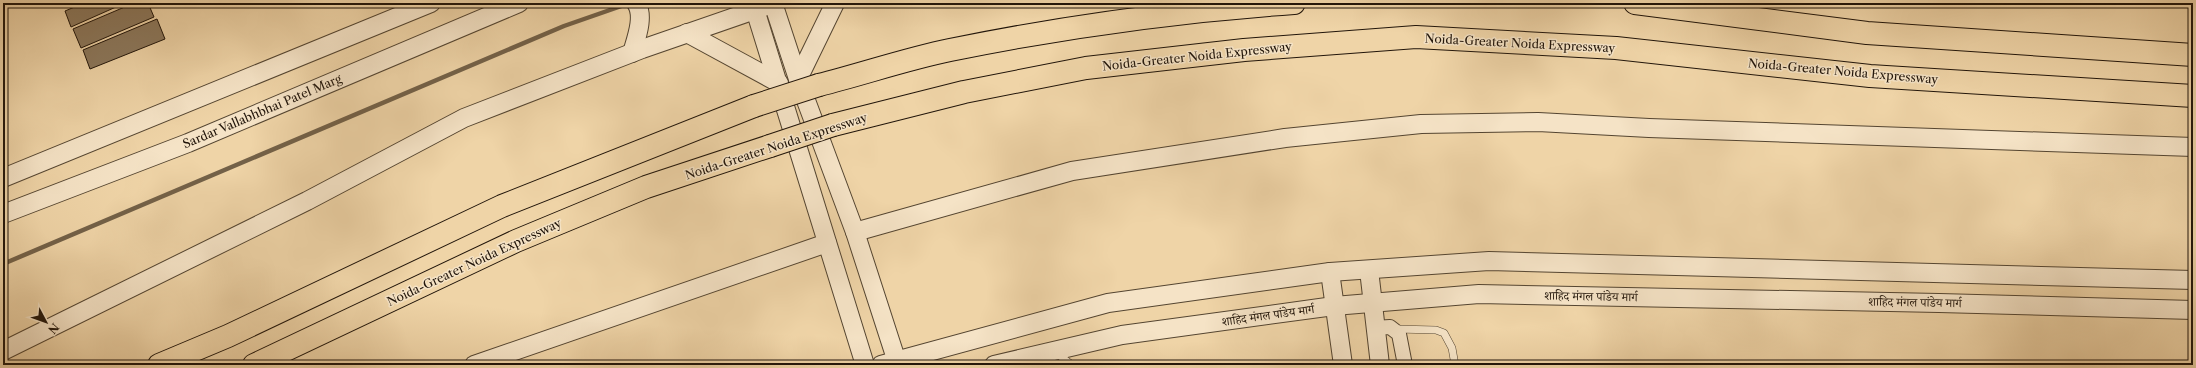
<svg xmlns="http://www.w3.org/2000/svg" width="2196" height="368" font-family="'Libre Caslon Text','Noto Serif Devanagari',serif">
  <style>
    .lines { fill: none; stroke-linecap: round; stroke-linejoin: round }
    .stream { stroke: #736148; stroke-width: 4.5 }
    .building { fill: #8c785c; stroke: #21150a }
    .service-casing { stroke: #544531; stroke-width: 8 }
    .minor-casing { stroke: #544531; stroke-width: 16 }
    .tertiary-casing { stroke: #544531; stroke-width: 20 }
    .trunk-casing { stroke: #21150a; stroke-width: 24 }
    .service { stroke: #f5e3c6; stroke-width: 7 }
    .minor { stroke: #f5e3c6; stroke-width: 14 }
    .tertiary { stroke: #f5e3c6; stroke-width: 18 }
    .trunk { stroke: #efd4a7; stroke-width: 22 }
    .trunk-bridge-casing { stroke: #21150a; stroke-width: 24; stroke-linecap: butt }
    .trunk-bridge { stroke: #efd4a7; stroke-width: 22 }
    .labels { text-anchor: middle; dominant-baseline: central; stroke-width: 3; stroke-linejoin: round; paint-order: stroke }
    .street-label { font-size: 12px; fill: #21150a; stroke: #f5e3c6 }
  </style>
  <rect width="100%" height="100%" fill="#efd4a7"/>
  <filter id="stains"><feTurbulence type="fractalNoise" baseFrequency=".005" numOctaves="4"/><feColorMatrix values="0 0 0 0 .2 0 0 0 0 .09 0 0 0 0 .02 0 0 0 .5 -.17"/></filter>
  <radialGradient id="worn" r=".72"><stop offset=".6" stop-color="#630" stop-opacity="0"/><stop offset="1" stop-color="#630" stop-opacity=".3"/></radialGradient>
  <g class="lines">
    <path class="stream" d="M3,264l561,-238 66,-23"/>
  </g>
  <g class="building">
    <path d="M59,3h10l-8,4z"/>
    <path d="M84,3h41l-54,24 -6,-16z"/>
    <path d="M134,3h14l6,14 -73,31 -8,-19z"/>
    <path d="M157,19l8,20 -75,30 -7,-19z"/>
  </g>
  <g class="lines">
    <g class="service-casing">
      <g id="service">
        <path d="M1396,329l40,1 8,3 8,15 3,17"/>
        <path d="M1055,352l17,13"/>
      </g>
    </g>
    <g class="minor-casing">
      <path id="minor" d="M1374,328l16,-1 9,7 6,31"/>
    </g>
    <g class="tertiary-casing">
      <g id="tertiary">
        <path d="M753,3l112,362"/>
        <path d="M773,3l25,76 57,153 43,133"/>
        <path d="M687,33l92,50"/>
        <path d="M632,53c4,-14 13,-37 4,-50"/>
        <path d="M798,79l37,-76"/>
        <path d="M3,178l428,-175"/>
        <path d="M3,214l185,-71 331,-140"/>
        <path d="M855,232l217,-61 213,-33 136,-14 117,-2 111,6 544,19"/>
        <path d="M1369,270l11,95"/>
        <path d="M1330,272l13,93"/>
        <path d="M3,351l304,-150 157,-83 178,-69 133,-46"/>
        <path d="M474,365l353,-122"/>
        <path d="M881,365l227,-62 222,-31 159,-11 704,19"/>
        <path d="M994,365l128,-30 212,-29 145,-12 460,9 254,7"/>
      </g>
    </g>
    <g class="trunk-casing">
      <g id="trunk">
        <path d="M1635,3l232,30 326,22"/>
        <path d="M819,85c44,-11 87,-26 131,-35 113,-23 229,-39 344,-47"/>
        <path d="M833,125l131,-33 122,-24 158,-18 172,-13 200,11 254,28 323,20"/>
        <path d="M159,365l69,-29 274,-130 252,-100"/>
        <path d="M254,365l262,-124 130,-54 124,-41"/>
      </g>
    </g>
    <use href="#service" class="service"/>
    <use href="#minor" class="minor"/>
    <use href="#tertiary" class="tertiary"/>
    <use href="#trunk" class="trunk"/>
    <g class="trunk-bridge-casing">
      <g id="trunk-bridge">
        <path d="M754,106l65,-21"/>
        <path d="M770,146l63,-21"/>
      </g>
    </g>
    <use href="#trunk-bridge" class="trunk-bridge"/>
  </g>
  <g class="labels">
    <g class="street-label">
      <text transform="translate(1520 43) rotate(3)">Noida-Greater Noida Expressway</text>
      <text transform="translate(1197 56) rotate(-6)">Noida-Greater Noida Expressway</text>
      <text transform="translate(1843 71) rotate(5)">Noida-Greater Noida Expressway</text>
      <text transform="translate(262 111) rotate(-23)">Sardar Vallabhbhai Patel Marg</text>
      <text transform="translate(776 146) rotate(-18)">Noida-Greater Noida Expressway</text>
      <text transform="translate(474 262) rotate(-25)">Noida-Greater Noida Expressway</text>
      <text transform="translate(1591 296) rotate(1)">शाहिद मंगल पांडेय मार्ग</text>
      <text transform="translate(1915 302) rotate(1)">शाहिद मंगल पांडेय मार्ग</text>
      <text transform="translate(1268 315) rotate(-8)">शाहिद मंगल पांडेय मार्ग</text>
    </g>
  </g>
  <rect width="2196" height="368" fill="none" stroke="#efd4a7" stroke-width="16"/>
  <rect x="4" y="4" width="2188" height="360" fill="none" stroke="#21150a" stroke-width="2"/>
  <rect x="8" y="8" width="2180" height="352" fill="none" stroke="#21150a"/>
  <g transform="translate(46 322) rotate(131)" stroke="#f5e3c6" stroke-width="3" paint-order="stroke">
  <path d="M0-3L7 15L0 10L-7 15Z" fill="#21150a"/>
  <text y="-6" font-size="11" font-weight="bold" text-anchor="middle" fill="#21150a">N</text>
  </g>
  <rect width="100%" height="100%" filter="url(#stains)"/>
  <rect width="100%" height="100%" fill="url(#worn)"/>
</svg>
